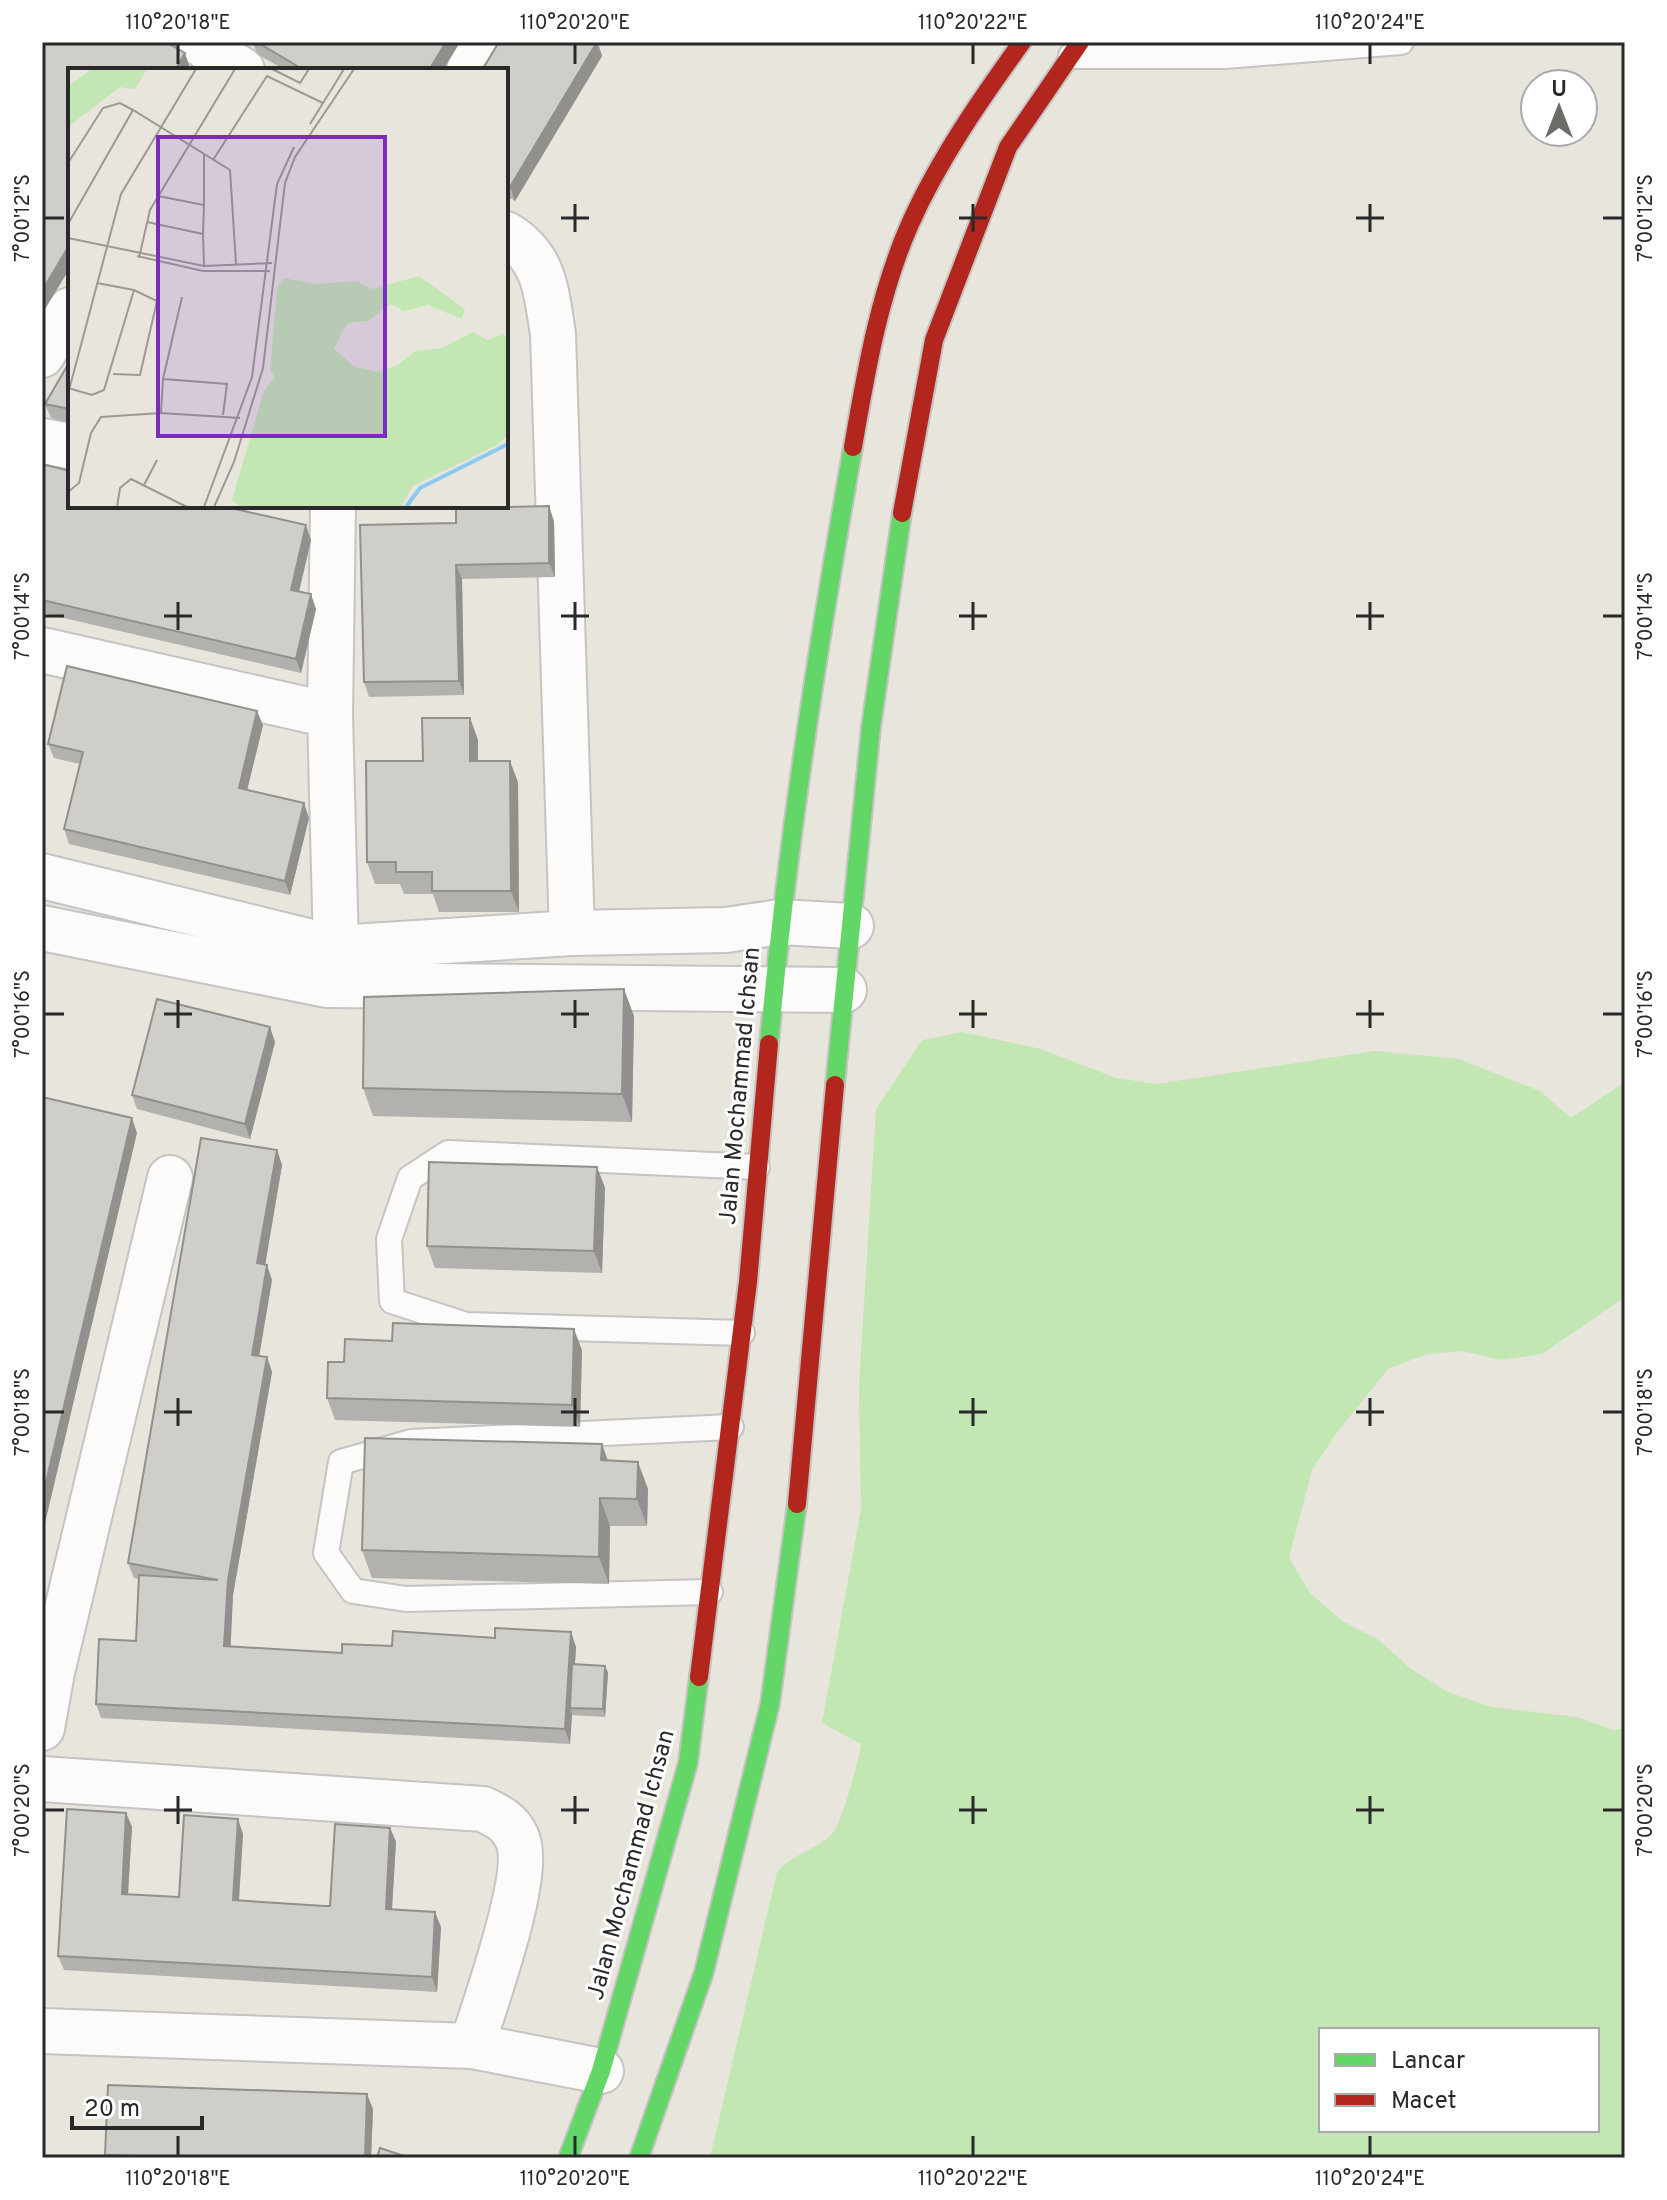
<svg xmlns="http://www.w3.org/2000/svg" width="1667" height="2200" font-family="Overpass,sans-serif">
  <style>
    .green { fill: #c2e7b3; fill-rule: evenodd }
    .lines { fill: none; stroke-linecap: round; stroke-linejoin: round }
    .lane-casing { stroke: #c5c3c3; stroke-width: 28 }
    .street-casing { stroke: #c5c3c3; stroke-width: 48 }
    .fast-casing { stroke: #c4c3c0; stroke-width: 22 }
    .jam-casing { stroke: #c4c3c0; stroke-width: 22 }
    .lane { stroke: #fcfbfa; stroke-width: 24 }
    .street { stroke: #fcfbfa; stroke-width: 44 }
    .fast { stroke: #63d668; stroke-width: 18 }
    .jam { stroke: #b3261e; stroke-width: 18 }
    .wall { fill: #b3b1ad }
    .shaded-wall { fill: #92908d }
    .building { fill: #d0cec9; stroke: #92908d; stroke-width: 2 }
    .ticks { fill: none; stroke: #292929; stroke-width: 3 }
    .labels { text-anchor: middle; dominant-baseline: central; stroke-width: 6; stroke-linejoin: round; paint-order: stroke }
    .street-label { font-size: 24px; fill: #292929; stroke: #fff }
    .inset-river { fill: none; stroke: #8acaf0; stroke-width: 4 }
    .inset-road { fill: none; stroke: #9c9a95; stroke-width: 2 }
    .view { fill: #7b2cbf; fill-opacity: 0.15; stroke: #7b2cbf; stroke-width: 4 }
    .inset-edge { fill: none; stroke: #292929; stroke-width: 4 }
    .neatline { fill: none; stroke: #292929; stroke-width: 3 }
    .ticks-label { font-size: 20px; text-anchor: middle; fill: #292929 }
  </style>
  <rect width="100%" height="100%" fill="#e8e5dd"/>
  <path class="green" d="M962,1032l79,17 75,29 40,6 219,-33 84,8 81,32 31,27 54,-36v215l-83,57 -42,6 -37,-9 -36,3 -39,15 -53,66 -23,35 -23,88 21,35 32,28 37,19 32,29 37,23 44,15 85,10 36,13 12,-2v430h-915l67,-286c16,-19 42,-23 56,-39 9,-11 26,-73 28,-89l-39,-21 39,-214 -2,-124 17,-276 46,-69zM1321,2030h276v100h-276z"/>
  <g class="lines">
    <g class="lane-casing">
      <g id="lane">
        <path d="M1071,56h154l176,-14"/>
        <path d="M742,1333l-276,-8 -74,-24 -3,-62 21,-61 38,-25 309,14"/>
        <path d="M710,1592l-304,7 -53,-8 -27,-38 15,-91 70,-20 320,-15"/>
      </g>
    </g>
    <g class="street-casing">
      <g id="street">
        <path d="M198,42l44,28"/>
        <path d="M469,70l17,-28"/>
        <path d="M506,234c40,24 40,58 47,100l19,599"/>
        <path d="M42,355l28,-45"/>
        <path d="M42,441l28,5"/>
        <path d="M42,650l288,65 3,-209"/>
        <path d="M330,715l6,233"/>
        <path d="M42,876l294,72 236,-15 154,-3 54,-8 71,4"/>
        <path d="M42,928l285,57 517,5"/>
        <path d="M42,1728l10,-56 118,-494"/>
        <path d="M42,1779l441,30c14,7 26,12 33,27 19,34 -32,169 -44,210"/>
        <path d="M42,2031l430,15 129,25"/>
      </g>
    </g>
    <g class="fast-casing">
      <g id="fast">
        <path d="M769,1044c18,-201 49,-399 84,-597"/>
        <path d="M835,1085l36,-358 31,-214"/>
        <path d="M568,2158l33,-87 87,-308 11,-86"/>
        <path d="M639,2158l65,-186 66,-268 27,-200"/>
      </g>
    </g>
    <g class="jam-casing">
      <g id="jam">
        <path d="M853,447c13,-75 26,-153 57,-223 29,-65 71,-125 112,-182"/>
        <path d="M902,513l32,-173 74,-193 72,-105"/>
        <path d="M797,1504l38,-419"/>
        <path d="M699,1677l49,-395 21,-238"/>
      </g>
    </g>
    <use href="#lane" class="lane"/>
    <use href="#street" class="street"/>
    <use href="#fast" class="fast"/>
    <use href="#jam" class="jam"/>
  </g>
  <g class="wall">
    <path d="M253,42h207l-17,28h-158l-28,-16z"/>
    <path d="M499,42h99l4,14 -87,145 -9,-5v-126z"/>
    <path d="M70,361v62l-19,-5 -6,-14z"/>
    <path d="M42,464l269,76 -12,52 17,17 -15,64 -259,-60z"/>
    <path d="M554,521l1,56 -93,2 2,116 -95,2 -5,-15 92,-159z"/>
    <path d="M470,718l8,22v21l40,21 1,130h-80l-6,-18h-29l-4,-10h-25l-8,-22z"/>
    <path d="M263,725l-16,65 62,28 -19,77 -221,-51 -5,-15 16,-65 -26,-6 -6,-14z"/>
    <path d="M634,1016l-2,106 -259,-6 -10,-28z"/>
    <path d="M275,1042l-25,97 -113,-30 -5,-14z"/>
    <path d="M277,1150l5,15 -17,100 7,15 -13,76 8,1 5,15 -39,223 -3,51 112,7 50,-7 179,-14 5,15 -1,17 30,2 3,7 -3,44 -33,-2v-1l-2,30 -469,-26 -5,-14 40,-63 3,-62 -5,-1 -6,-15z"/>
    <path d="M597,1167l8,21 -3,85 -167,-5 -8,-22z"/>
    <path d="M582,1350l-2,77 -245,-7 -8,-22 17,-36z"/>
    <path d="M608,1460l40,29 -1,37h-37l-1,58 -237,-6 -10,-28z"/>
    <path d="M126,1813l6,14 -4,68 51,2 64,-63 -4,66 91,6 60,-78 6,14 -4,68 49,17 -4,65 -373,-22 -6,-14z"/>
    <path d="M373,2109l-2,49h-265l-1,-3z"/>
  </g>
  <g class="shaded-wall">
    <path d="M446,42h14l-17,28h-14z"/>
    <path d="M597,42l5,14 -87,145 -5,-14z"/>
    <path d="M185,53l5,15 -1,2h-14z"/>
    <path d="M70,244v24l-28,46v-23z"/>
    <path d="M549,506l5,15 1,56 -6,-14z"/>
    <path d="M306,525l5,15 -15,64 -5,-14z"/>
    <path d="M456,565l6,14 2,116 -5,-14z"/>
    <path d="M311,594l5,15 -15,64 -5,-14z"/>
    <path d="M257,711l6,14 -19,78 -5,-15z"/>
    <path d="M470,718l8,22v42l-8,-21z"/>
    <path d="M510,761l8,21 1,130 -8,-21z"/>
    <path d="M304,803l5,15 -19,77 -5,-14z"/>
    <path d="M624,989l10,27 -2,106 -10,-28z"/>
    <path d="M270,1027l5,15 -25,97 -5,-15z"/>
    <path d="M132,1118l5,15 -95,403v-37z"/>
    <path d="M277,1150l5,15 -19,113 -6,-15z"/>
    <path d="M597,1167l8,21 -3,85 -8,-22z"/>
    <path d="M267,1265l5,15 -15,89 -5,-14z"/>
    <path d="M574,1329l8,21 -2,77 -8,-22z"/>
    <path d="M267,1357l5,15 -39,223 -3,65 -6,-14 4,-66z"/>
    <path d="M602,1444l10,28 -11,-12z"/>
    <path d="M638,1462l10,27 -1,37 -10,-27z"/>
    <path d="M600,1498l10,28 -1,58 -10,-27z"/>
    <path d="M571,1632l5,15 -4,61h-2l2,6 -2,30 -5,-15z"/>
    <path d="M605,1666l3,7 -3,44 -2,-8z"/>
    <path d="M126,1813l6,14 -5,82 -5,-15z"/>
    <path d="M238,1819l5,15 -5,80 -5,-14z"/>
    <path d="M390,1828l6,14 -5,82 -5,-15z"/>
    <path d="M435,1912l6,15 -4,65 -5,-15z"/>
    <path d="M367,2094l6,15 -2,49h-6z"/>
  </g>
  <g class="building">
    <path d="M42,42h124l19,11 -10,17h-105v174l-28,47z"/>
    <path d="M257,42h189l-17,28h-125z"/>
    <path d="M499,42h98l-87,145 -4,-3v-114h-24z"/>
    <path d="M70,361v48l-25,-5z"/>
    <path d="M42,464l28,7v35h152l84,19 -15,65 20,4 -15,65 -254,-59z"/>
    <path d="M549,506v57l-93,2 3,116 -95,1 -4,-157 96,-2v-15z"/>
    <path d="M67,666l190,45 -18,77 65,15 -19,78 -221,-52 19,-77 -35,-8z"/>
    <path d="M422,718h48v43h40l1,130h-79v-19h-36v-10h-29l-1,-101h57z"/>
    <path d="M624,989l-2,105 -259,-6 1,-91z"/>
    <path d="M157,999l113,28 -25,97 -113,-29z"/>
    <path d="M42,1097l90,21 -90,381z"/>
    <path d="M201,1138l76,12 -20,113 10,2 -15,90 15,2 -39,223 -4,66 118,7v-9l50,2 1,-15 102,7v-10l76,4 -6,97 -469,-25 3,-65 37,2 3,-66 79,5 -90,-17z"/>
    <path d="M429,1162l168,5 -3,84 -167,-5z"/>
    <path d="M393,1323l181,6 -2,76 -245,-7 1,-36h16l1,-23 47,2z"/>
    <path d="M365,1438l237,6 -1,16 37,2 -1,37 -37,-1 -1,59 -237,-7z"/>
    <path d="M572,1664l33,2 -2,43 -33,-1z"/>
    <path d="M67,1809l59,4 -4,81 57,3 5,-82 54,4 -5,81 91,6h6l5,-82 55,4 -4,81 49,3 -3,65 -374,-21z"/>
    <path d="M108,2085l259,9 -2,64h-175l-85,-3z"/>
    <path d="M380,2148l30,10h-33z"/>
  </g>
  <path class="ticks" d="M178,44v20M575,44v20M973,44v20M1370,44v20M575,204v28M973,204v28M1370,204v28M44,218h20M561,218h28M959,218h28M1356,218h28M1603,218h20M178,602v28M575,602v28M973,602v28M1370,602v28M44,616h20M164,616h28M561,616h28M959,616h28M1356,616h28M1603,616h20M178,1000v28M575,1000v28M973,1000v28M1370,1000v28M44,1014h20M164,1014h28M561,1014h28M959,1014h28M1356,1014h28M1603,1014h20M178,1398v28M575,1398v28M973,1398v28M1370,1398v28M44,1412h20M164,1412h28M561,1412h28M959,1412h28M1356,1412h28M1603,1412h20M178,1796v28M575,1796v28M973,1796v28M1370,1796v28M44,1810h20M164,1810h28M561,1810h28M959,1810h28M1356,1810h28M1603,1810h20M178,2136v20M575,2136v20M973,2136v20M1370,2136v20"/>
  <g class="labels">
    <g class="street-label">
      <text transform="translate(741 1086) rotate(-85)">Jalan Mochammad Ichsan</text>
      <text transform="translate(632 1865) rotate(-75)">Jalan Mochammad Ichsan</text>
    </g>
  </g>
  <g transform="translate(68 68)">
    <rect width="440" height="440" fill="#e8e5dd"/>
    <path d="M24,1h55l-12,20 -15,-2 -52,40v-41zM351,208l46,33 -3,10 -34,-14 -24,6 -14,-7 -22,17 -21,2 -13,26 21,18 23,5 20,-7 17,-14 27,-3 31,-16 15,8 15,-6 5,4v97l-11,10 -84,41 -12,21h-160l-9,-7 32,-109 11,-14 -5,-6 7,-83 7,-10 32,6 41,-3 15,8z" fill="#c2e7b3"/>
    <path class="inset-river" d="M338,439l14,-19 88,-44"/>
    <path class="inset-road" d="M204,1l28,14 9,-14M242,56l34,-55M145,92l54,-84 56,27M0,95l35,-55 17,-5 13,7M136,137v-51M79,154l56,12 1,-29 -46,-9M0,156l65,-114 97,60 6,94M135,166l1,32M0,170l136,28 68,-3M69,188l66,15h67M71,190l11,-48 85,-141M29,215l37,7 23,11 -17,74 -27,-1M95,311l64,5 -4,31M0,320l24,7 12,-5 30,-100M0,326l53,-200 75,-125M93,345l2,-34 19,-82M76,417l13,-25M0,424l11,-9 12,-50 10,-16 60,-4 79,5M49,439l3,-19 11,-9 56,28M136,439l48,-130 25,-193 17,-37M146,439l20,-45 29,-94 22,-185 10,-26 59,-88"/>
    <path class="view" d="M90,69h227v299h-227z"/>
    <rect width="440" height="440" class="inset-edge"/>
  </g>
  <rect width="1667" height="2200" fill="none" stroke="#ffffff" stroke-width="88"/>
  <rect x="1319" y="2028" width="280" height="104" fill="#ffffff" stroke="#a9a9a9" stroke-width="2"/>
  <rect x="1335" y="2054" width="40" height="12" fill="#63d668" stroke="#a9a9a9" stroke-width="2"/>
  <text x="1391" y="2068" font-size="24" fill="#292929">Lancar</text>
  <rect x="1335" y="2094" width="40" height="12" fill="#b3261e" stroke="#a9a9a9" stroke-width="2"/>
  <text x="1391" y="2108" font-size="24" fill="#292929">Macet</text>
  <g transform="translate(1559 108)"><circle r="38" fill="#ffffff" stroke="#a9a9a9" stroke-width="2"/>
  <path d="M0-6L14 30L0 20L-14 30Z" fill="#6c6b68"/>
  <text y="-12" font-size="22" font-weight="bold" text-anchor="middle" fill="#292929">U</text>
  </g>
  <path d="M72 2116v12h130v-12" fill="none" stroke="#292929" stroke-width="4"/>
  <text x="84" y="2116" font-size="24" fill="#292929" stroke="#ffffff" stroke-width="6" paint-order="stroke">20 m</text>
  <rect x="44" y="44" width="1579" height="2112" class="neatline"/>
  <g class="ticks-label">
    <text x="178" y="29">110°20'18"E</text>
    <text x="575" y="29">110°20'20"E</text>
    <text x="973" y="29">110°20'22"E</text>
    <text x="1370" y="29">110°20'24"E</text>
    <text transform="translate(22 218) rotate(-90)" y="7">7°00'12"S</text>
    <text transform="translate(1645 218) rotate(-90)" y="7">7°00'12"S</text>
    <text transform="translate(22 616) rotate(-90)" y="7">7°00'14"S</text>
    <text transform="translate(1645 616) rotate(-90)" y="7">7°00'14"S</text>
    <text transform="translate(22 1014) rotate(-90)" y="7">7°00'16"S</text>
    <text transform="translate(1645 1014) rotate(-90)" y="7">7°00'16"S</text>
    <text transform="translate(22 1412) rotate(-90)" y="7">7°00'18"S</text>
    <text transform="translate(1645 1412) rotate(-90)" y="7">7°00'18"S</text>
    <text transform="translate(22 1810) rotate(-90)" y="7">7°00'20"S</text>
    <text transform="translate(1645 1810) rotate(-90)" y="7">7°00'20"S</text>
    <text x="178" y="2185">110°20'18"E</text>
    <text x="575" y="2185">110°20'20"E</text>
    <text x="973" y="2185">110°20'22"E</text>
    <text x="1370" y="2185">110°20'24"E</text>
  </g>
</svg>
